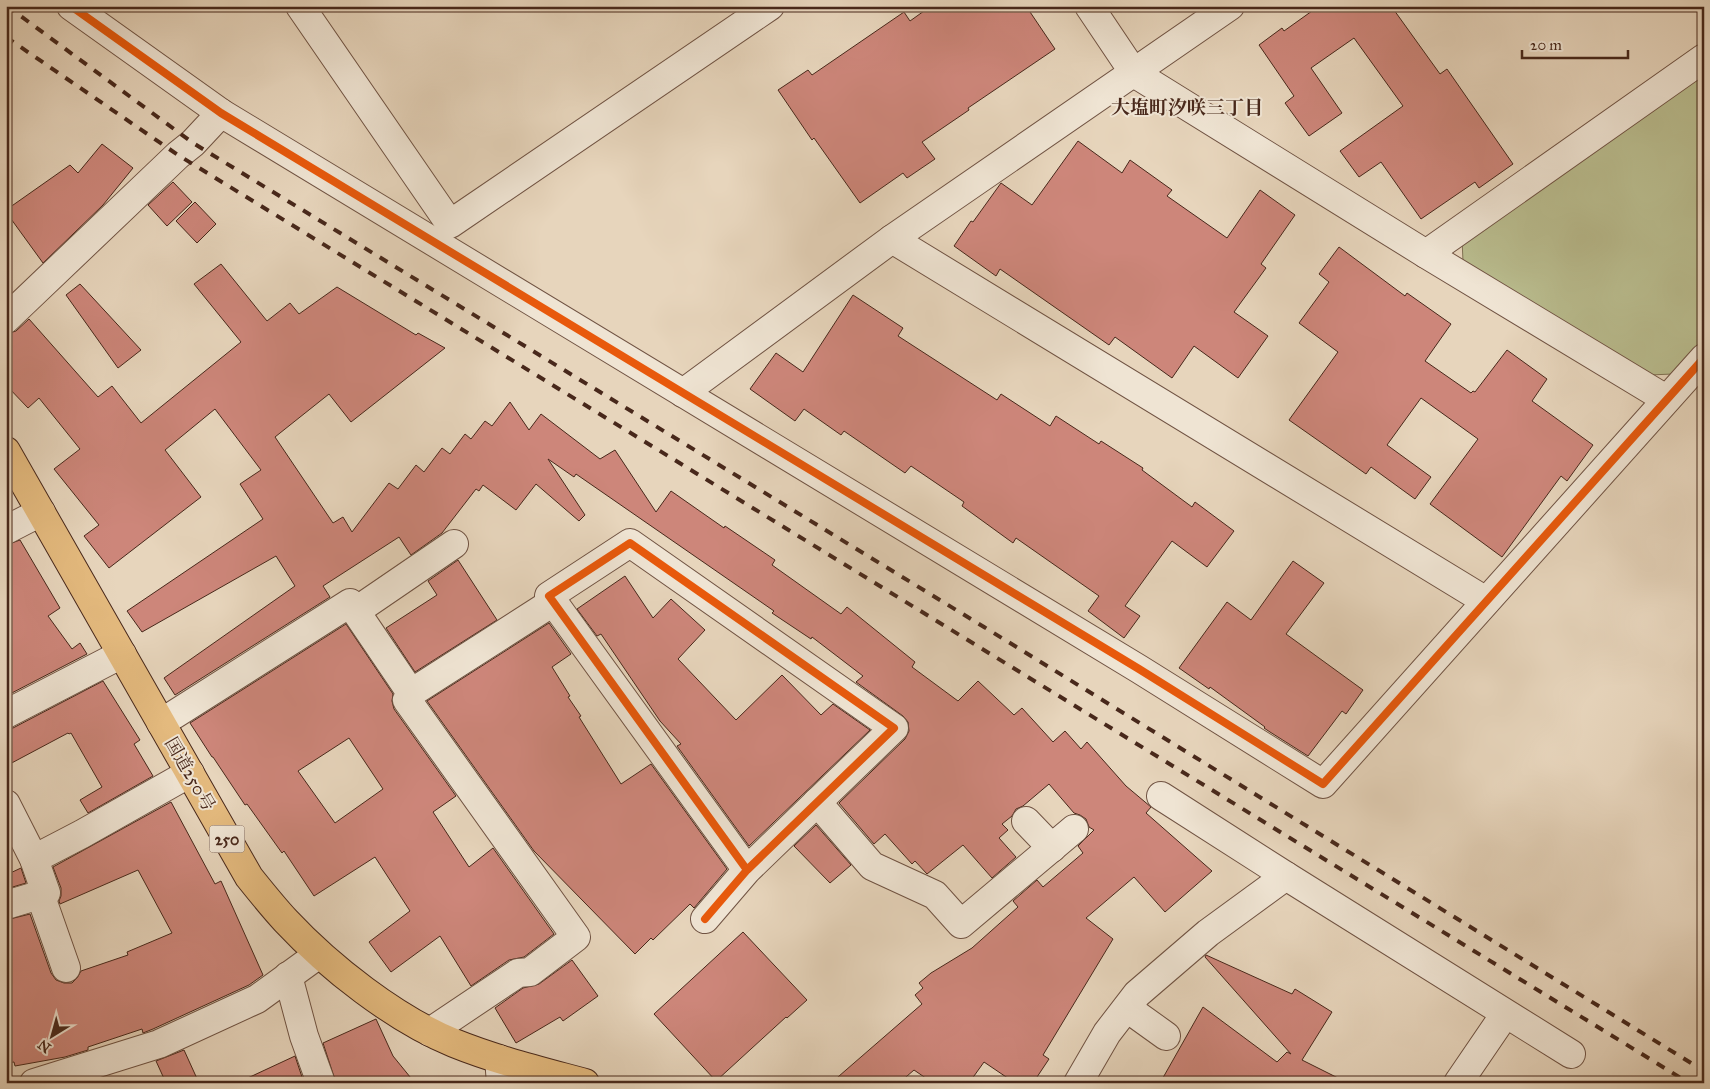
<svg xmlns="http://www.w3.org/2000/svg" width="1710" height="1089" font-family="'IM FELL Great Primer','Noto Serif JP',serif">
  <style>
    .green { fill: #b9bc8e; stroke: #807254 }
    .building { fill: #cd867a; stroke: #48281b; fill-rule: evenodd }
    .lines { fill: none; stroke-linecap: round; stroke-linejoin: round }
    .minor-casing { stroke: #705343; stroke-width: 30 }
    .highway-casing { stroke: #48281b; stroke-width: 30 }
    .minor { stroke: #efe4d3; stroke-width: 28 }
    .highway { stroke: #e4ba7e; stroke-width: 28 }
    .rail { stroke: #48281b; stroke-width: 4; stroke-dasharray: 9 9; stroke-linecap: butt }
    .cycleway-casing { stroke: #efe4d3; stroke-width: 11 }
    .cycleway { stroke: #e8590c; stroke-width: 8 }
    .labels { text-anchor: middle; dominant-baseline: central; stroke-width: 4; stroke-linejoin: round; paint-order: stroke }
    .shield { fill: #efe4d3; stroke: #7a6052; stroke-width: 1 }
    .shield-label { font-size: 16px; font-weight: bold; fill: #48281b }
    .street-label { font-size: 18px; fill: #48281b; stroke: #efe4d3 }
    .neighbourhood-label { font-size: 19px; font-weight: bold; fill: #48281b; stroke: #efe4d3 }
  </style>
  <rect width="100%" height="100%" fill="#e7d5bc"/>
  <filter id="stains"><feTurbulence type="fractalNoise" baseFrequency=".004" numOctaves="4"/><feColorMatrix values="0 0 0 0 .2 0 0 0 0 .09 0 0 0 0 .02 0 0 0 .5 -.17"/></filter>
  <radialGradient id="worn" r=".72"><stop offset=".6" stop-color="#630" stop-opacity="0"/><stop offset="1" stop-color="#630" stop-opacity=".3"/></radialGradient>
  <path class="green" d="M1704,73v267l-31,34 -24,1 -186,-114 -1,-22z"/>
  <g class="building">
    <path d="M931,6h95l29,43 -87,59 1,2 -47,32 13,17 -28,19 -4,-5 -43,30 -46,-65 -2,2 -34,-50 30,-20 4,5 92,-63 6,9z"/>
    <path d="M1319,6h79l-4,4 46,64 7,-5 66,95 -34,24 -4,-6 -54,37 -40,-57 -22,15 -19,-26 63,-45 -49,-68 -43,30 31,45 -33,23 -24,-33 9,-7 -35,-51 23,-17 2,3z"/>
    <path d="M1078,141l44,32 8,-13 42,30 -5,6 60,42 33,-48 35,25 -34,49 5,4 -32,44 34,24 -30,42 -44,-32 -22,32 -57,-41 -6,8 -109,-76 -4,7 -42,-30 17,-25 2,1 28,-39 31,22z"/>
    <path d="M102,144l31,24 -30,37 -60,58 -37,-51v-2l64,-45 8,8z"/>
    <path d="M173,182l19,20 -25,24 -19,-21z"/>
    <path d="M195,202l21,22 -19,19 -21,-22z"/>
    <path d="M1339,247l66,49 2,-3 44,31 -26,37 46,32 2,-2 2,1 32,-42 40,29 -15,22 61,44 -26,36 -6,-5 -59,81 -72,-53 48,-65 -57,-41 -34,47 44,32 -16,22 -44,-32 -5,7 -77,-54 49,-68 -39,-29 30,-41 -10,-8z"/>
    <path d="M221,264l46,57 23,-18 9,11 38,-27 79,48 2,-2 27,15 -94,74 -22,-28 -54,43 58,86 10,-6 9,15 37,-49 9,6 18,-24 8,7 18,-24 8,6 15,-20 6,5 14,-18 7,5 18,-24 19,28 12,-16 59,45 15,-9 41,62 15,-21 53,37 1,-2 50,34 -3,5 69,49 6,-7 68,55 -3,5 46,34 20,-20 36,34 8,-7 31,34 12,-11 16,18 6,-7 39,44 25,21 -5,6 66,58 -47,41 -31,-35 -48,41 27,21 -70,116 6,4 -16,24h-18l-31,-21 -15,21h-36l-19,-13 -15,13h-68l91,-79 -7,-9 8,-7 -4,-5 12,-10 41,-25 46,-41 -5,-6 24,-21 6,7 40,-34 -5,-7 16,-16 -5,-3 -3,-8 -6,-4 -6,-2 -25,-29 -26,22 -7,3 -4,7 -10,8 6,6 -9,8 17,19 -24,21 -29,-33 -36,29 -12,-13 -3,3 -27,-30 -11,10 -35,-41 66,-64 4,-8 -1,-9 -5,-6 -47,-34 7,-6 -51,-39 -1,2 -39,-26 2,-2 -198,-137 -2,3 -26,-18 37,56 -6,6 -43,-37 -20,26 -33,-25 -4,6 -3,-2 -34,44 -31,22 -12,-18 -76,49 7,11 -155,98 -11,-17 131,-92 -19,-30 -134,76 -15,-21 136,-92 -23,-35 21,-14 -46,-61 -50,41 36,47 -92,71 -25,-32 15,-11 -45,-56 26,-20 -41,-51 -11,10 -22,-23v-51l10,-3 13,-12 69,78 14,-11 29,37 100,-81 -47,-58z"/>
    <path d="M80,284l61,66 -23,18 -52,-73z"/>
    <path d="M853,295l50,33 -5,8 99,64 4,-6 49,32 6,-10 43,28 2,-3 42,27 -1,2 50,37 3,-5 39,29 -27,36 -35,-26 -47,65 15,10 -16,22 -36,-27 11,-15 -83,-58 -3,5 -51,-37 2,-4 -53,-36 -6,7 -61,-42 -3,4 -37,-26 -9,12 -45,-32 26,-36 27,19z"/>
    <path d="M20,540l40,68 -12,8 24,33 8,-6 7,11 -81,42v-151z"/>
    <path d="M458,560l39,60 -82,52 -29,-44 51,-33 -9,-14z"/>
    <path d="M1293,561l31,22 -38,51 77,56 -17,24 -4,-3 -34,45 -38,-24 -6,-4 1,-1 -55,-40 -1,2 -30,-21 48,-66 24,18z"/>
    <path d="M625,576l28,42 18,-19 34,31 -27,29 58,61 46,-45 39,40 12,-11 37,26 -121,116 -72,-100 4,-2 -21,-23 -59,-87 -4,2 -20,-27z"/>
    <path d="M549,623l22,31 -19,13 18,29 -2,1 13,19 -2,1 42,67 30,-20 76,105 -33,39 -4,-4 -37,36 -2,-2 -16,16 -101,-103 -107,-150z"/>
    <path d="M346,624l47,70 -1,7 2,8 62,87 -23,16 36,55 24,-19 61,86 -30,23 -15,3 -38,26 -31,-50 -49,36 -22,-30 41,-31 -35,-54 -61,39 -30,-45 -2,2 -35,-49 -2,1 -32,-48h-1l-22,-34zM349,738l34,51 -48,34 -37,-52z"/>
    <path d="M103,681l37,59 -6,4 19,32 -65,37 -8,-13 22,-13 -31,-54 -2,1 -1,-1 -62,33v-37l7,-1z"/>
    <path d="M171,802l44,82 6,-3 42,94 -14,10 -96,44 -10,4 -1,-4 -54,18v3l-23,7 -50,9 -1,-4 -8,1v-143l24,-6 21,59 5,7 8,3h8l5,-5 4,-7 47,-16 -1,-3 45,-19 -34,-63 -78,34 -1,-3 2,-5v-8l-8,-21z"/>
    <path d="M816,825l35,40 -21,18 -36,-37z"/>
    <path d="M21,868l5,15 -20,6v-14z"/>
    <path d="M743,932l64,68 -20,18 -1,-1 -70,64 -62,-67z"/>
    <path d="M1206,955l86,39 3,-5 37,23 -30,48 46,23h-188l43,-76 74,55 10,-10 4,2 -86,-97z"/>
    <path d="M572,960l26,36 -35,25 -3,-4 -44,26 -21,-35 28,-20 16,-4z"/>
    <path d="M376,1019l17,37 22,27h-79l-13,-40z"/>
    <path d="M184,1050l15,33h-33l-10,-22z"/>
    <path d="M295,1056l9,27h-67z"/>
  </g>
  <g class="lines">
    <g class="minor-casing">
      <g id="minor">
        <path d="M71,6l150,107 918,556 184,115 381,-426"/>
        <path d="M300,6l150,218 320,-218"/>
        <path d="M1089,6l45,67 292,181 240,145"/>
        <path d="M892,239l594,362"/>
        <path d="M1426,254l278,-196"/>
        <path d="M6,319l172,-164 15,-12 28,-30"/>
        <path d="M683,393l209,-154 338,-233"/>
        <path d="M6,530l35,-18"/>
        <path d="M356,611l98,-67"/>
        <path d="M411,693l142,-91"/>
        <path d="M6,714l116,-60"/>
        <path d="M161,723l189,-120 61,90 -4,7 169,237 -46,35 -12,1 -88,59"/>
        <path d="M1161,796l125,80 285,178"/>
        <path d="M817,802l55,64 63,29 26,29 113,-95"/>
        <path d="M6,804l28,55 12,34 -40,12"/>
        <path d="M1026,821l26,27"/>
        <path d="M34,859l48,-25 108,-61"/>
        <path d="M40,894l26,74"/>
        <path d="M705,919l42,-49 147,-142 -264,-185 -81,53 198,274"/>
        <path d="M288,976l16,60 17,47"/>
        <path d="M1127,1008l39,28"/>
        <path d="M499,1059l2,24"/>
        <path d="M34,1083l125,-39 98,-45 62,-45"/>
        <path d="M1078,1083l29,-50 30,-39 71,-61 78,-57"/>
        <path d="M1458,1083l47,-69"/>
      </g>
    </g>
    <g class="highway-casing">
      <path id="highway" d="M6,451l243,426c12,15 24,30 37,44 43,46 109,98 168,122 42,17 87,28 131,40"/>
    </g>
    <use href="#minor" class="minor"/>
    <use href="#highway" class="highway"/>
    <g class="rail">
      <path d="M7,6l186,137 791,484 720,444"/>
      <path d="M6,37l172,118 1511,928"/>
    </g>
    <g class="cycleway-casing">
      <g id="cycleway">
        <path d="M71,6l150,107 918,556 184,115 381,-426"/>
        <path d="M705,919l42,-49 147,-142 -264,-185 -81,53 198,274"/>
      </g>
    </g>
    <use href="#cycleway" class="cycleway"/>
  </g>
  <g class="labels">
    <rect class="shield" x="209.5" y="825.5" width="35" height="27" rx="4"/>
    <g class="shield-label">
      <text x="227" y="839">250</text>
    </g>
    <g class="street-label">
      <text transform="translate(190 774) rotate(60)">国道250号</text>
    </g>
    <g class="neighbourhood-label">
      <text x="1187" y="107">大塩町汐咲三丁目</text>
    </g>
  </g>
  <rect width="1710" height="1089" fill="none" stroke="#e7d5bc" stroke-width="25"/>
  <rect x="8" y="8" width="1695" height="1074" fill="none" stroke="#48281b" stroke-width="2.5"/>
  <rect x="12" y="12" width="1685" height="1064" fill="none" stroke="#48281b"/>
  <g transform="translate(52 1036) rotate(217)" stroke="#efe4d3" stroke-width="4" paint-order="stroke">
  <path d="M0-4L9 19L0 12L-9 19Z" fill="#48281b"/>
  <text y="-8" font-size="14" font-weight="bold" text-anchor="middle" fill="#48281b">N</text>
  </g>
  <path d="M1522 50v8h106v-8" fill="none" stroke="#48281b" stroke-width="2.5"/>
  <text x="1530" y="50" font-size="15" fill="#48281b" stroke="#efe4d3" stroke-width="4" paint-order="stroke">20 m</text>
  <rect width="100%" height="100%" filter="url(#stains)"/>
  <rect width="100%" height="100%" fill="url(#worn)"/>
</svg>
